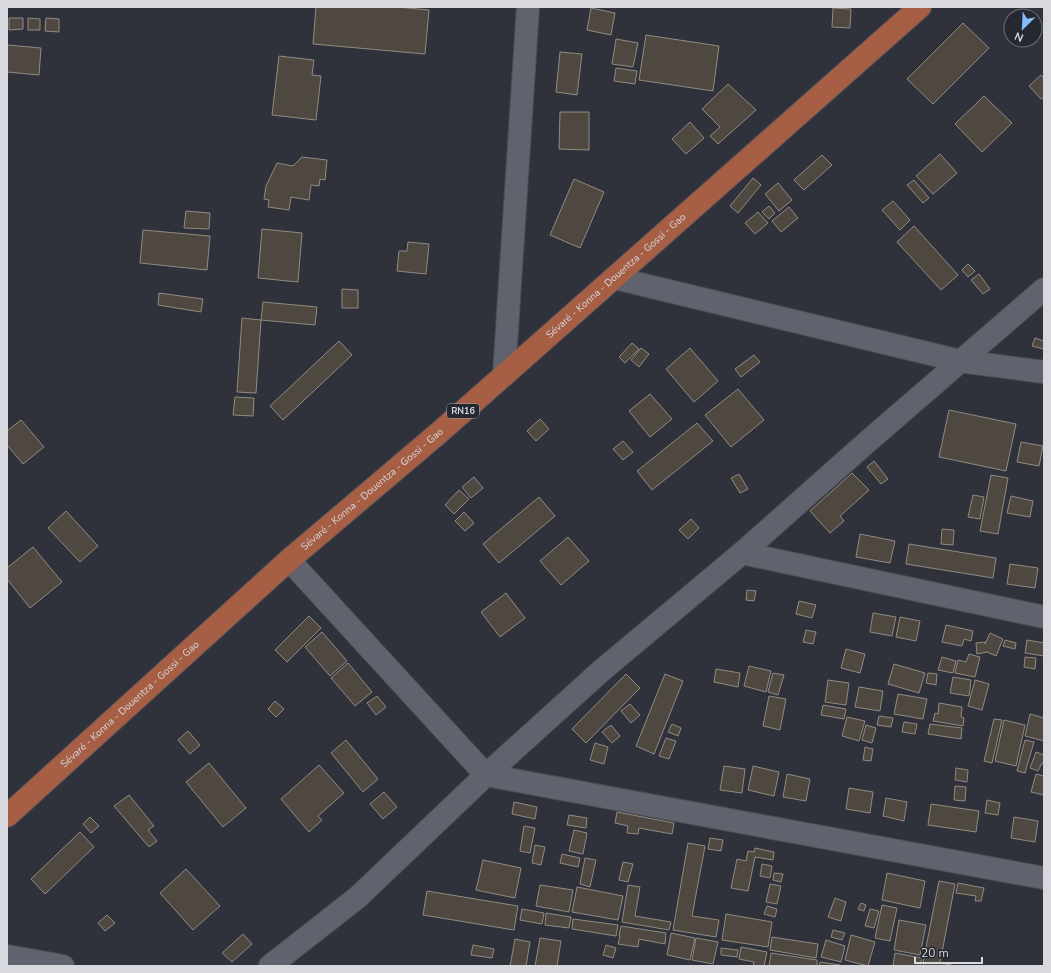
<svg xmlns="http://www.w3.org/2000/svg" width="1051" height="973" font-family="'Nunito Sans',sans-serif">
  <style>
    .building { fill: #4e4840; stroke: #918b82 }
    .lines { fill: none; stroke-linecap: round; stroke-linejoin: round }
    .minor-casing { stroke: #4d4f57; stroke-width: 24 }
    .major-casing { stroke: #4d4f57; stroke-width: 24 }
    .minor { stroke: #60636d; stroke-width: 22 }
    .major { stroke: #a65e44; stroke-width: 22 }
    .labels { text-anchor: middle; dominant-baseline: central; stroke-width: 4; stroke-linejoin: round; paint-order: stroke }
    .shield { fill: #252830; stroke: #a2a4aa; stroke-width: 1 }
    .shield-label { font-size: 9px; font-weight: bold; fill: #d7d9df }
    .street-label { font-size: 10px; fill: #d7d9df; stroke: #252830 }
  </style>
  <rect width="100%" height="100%" fill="#2f323b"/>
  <g class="building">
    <path d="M316,7h81l32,3 -4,44 -112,-10z"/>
    <path d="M591,8l24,5 -4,22 -24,-5z"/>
    <path d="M833,8l18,1 -1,19 -18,-1z"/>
    <path d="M9,18h14v11l-14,1z"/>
    <path d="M28,18l12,1v11h-12z"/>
    <path d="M46,18l13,1v13l-14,-1z"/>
    <path d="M963,23l26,25 -56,56 -26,-25z"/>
    <path d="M646,35l73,11 -6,45 -74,-11z"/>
    <path d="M616,39l22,4 -5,24 -21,-3z"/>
    <path d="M7,45l34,3 -2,27 -32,-3z"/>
    <path d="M560,52l22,2 -5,41 -21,-3z"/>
    <path d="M279,56l35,4 -2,15 9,1 -5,44 -44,-5z"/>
    <path d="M616,68l21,3 -2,13 -21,-3z"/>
    <path d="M1041,75l3,3v19l-3,2 -12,-13z"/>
    <path d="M728,84l28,26 -38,34 -8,-8 10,-9 -18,-18z"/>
    <path d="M984,96l28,27 -30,29 -27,-28z"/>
    <path d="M560,112h29v38l-30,-1z"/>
    <path d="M690,122l14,16 -18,16 -14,-15z"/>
    <path d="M940,154l17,19 -24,21 -17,-18z"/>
    <path d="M822,155l10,10 -28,25 -10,-10z"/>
    <path d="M302,157l25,3 -2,20 -5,-1 -1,7 -8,-1 -2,15 -18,-3 -2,13 -21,-3 1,-7 -5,-1 2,-13 11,-23 16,3z"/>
    <path d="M753,178l8,7 -23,28 -8,-7z"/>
    <path d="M574,179l30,13 -24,56 -30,-13z"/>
    <path d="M914,180l15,18 -6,5 -16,-18z"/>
    <path d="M778,183l14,17 -13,11 -14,-17z"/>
    <path d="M893,201l17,19 -10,10 -18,-20z"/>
    <path d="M769,206l6,7 -6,6 -7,-7z"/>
    <path d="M789,207l9,11 -17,14 -9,-11z"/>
    <path d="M186,211l24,2 -1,16 -25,-1z"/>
    <path d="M758,212l10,11 -13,11 -10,-11z"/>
    <path d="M914,226l44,49 -17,15 -44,-48z"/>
    <path d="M262,229l40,4 -4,49 -40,-4z"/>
    <path d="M143,230l67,6 -3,34 -67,-7z"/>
    <path d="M408,242l21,2 -3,30 -29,-3 2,-20h8z"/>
    <path d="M968,264l7,7 -7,6 -6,-7z"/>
    <path d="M979,274l11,15 -7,5 -12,-14z"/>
    <path d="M342,289l16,1v18h-16z"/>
    <path d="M159,293l44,6 -2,13 -43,-7z"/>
    <path d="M263,302l54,5 -2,18 -54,-5z"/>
    <path d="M242,318l19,2 -5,73 -19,-1z"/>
    <path d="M1035,338l9,3v8l-12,-3z"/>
    <path d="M339,341l13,14 -69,65 -13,-14z"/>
    <path d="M632,343l7,6 -14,14 -6,-6z"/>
    <path d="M641,348l8,6 -10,13 -8,-7z"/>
    <path d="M690,348l28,33 -24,21 -28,-33z"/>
    <path d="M754,355l6,7 -19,15 -6,-8z"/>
    <path d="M738,389l26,31 -33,27 -26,-32z"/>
    <path d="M650,394l22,25 -22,18 -21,-26z"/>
    <path d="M235,397l19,1 -1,18 -20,-1z"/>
    <path d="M949,410l67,14 -10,47 -67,-14z"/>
    <path d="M540,419l9,10 -13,12 -9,-10z"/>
    <path d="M21,420l23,27 -21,17 -16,-19v-14z"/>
    <path d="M697,423l16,18 -61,49 -15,-19z"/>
    <path d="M623,441l10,11 -10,8 -10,-11z"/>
    <path d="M1021,442l22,4 -4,20 -22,-4z"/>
    <path d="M874,461l14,18 -7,5 -14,-17z"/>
    <path d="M852,473l17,17 -29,26 4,5 -14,12 -20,-22z"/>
    <path d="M739,474l9,15 -8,4 -9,-15z"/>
    <path d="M991,475l17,3 -10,56 -18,-3z"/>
    <path d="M474,477l9,11 -12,10 -9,-11z"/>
    <path d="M459,490l10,9 -15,15 -9,-9z"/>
    <path d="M973,495l11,2 -4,22 -12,-2z"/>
    <path d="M1011,496l22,5 -3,16 -23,-4z"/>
    <path d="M539,497l16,19 -56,47 -16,-19z"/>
    <path d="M66,511l32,35 -18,16 -32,-34z"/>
    <path d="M464,512l10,11 -9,8 -10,-10z"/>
    <path d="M691,519l8,9 -11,11 -9,-9z"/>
    <path d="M942,529l12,1 -1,15 -12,-1z"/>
    <path d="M860,534l35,7 -5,22 -34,-6z"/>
    <path d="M568,537l21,24 -28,24 -21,-24z"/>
    <path d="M909,544l87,14 -3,20 -87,-14z"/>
    <path d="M33,547l29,35 -32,26 -23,-29v-11z"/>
    <path d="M1010,564l28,4 -3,20 -28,-4z"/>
    <path d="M747,590l9,1 -2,10 -8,-1z"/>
    <path d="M506,593l19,25 -25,19 -19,-25z"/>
    <path d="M799,601l17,4 -4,13 -16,-4z"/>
    <path d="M873,613l23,4 -4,19 -22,-4z"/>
    <path d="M309,616l12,12 -34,34 -12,-12z"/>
    <path d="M900,617l20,4 -4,20 -20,-4z"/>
    <path d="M946,625l27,6 -2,10 -7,-2 -2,7 -20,-4z"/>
    <path d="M806,630l10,2 -3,12 -10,-2z"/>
    <path d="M322,632l25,29 -17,15 -25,-29z"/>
    <path d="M990,633l13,6 -7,17 -9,-4 -10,2 -1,-11 9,-1v2z"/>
    <path d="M1005,640l11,3 -1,6 -12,-3z"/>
    <path d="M1027,640l17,3v13l-19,-3z"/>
    <path d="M846,649l19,5 -5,19 -19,-5z"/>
    <path d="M969,654l11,3 -5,20 -20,-4 3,-13 8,2z"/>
    <path d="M942,657l14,4 -3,12 -15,-3z"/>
    <path d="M1025,657l11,1 -1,11 -11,-2z"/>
    <path d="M348,663l24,29 -17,14 -24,-28z"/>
    <path d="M894,664l31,9 -6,20 -31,-9z"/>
    <path d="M749,666l22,5 -5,21 -22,-6z"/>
    <path d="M716,669l24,4 -2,14 -24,-5z"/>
    <path d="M773,673l11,2 -6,20 -10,-3z"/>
    <path d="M928,673l9,1 -1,11 -10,-2z"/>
    <path d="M626,674l14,14 -54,55 -14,-14z"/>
    <path d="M665,674l18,7 -29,73 -18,-8z"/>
    <path d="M953,677l18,3 -2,16 -19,-3z"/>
    <path d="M828,680l21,3 -3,22 -21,-3z"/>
    <path d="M975,680l14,4 -7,26 -14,-4z"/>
    <path d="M859,687l24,4 -3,20 -25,-4z"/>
    <path d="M898,694l29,5 -4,20 -29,-5z"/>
    <path d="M377,696l9,11 -10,8 -9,-12z"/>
    <path d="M769,696l17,3 -6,31 -17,-4z"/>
    <path d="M275,701l9,8 -8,8 -8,-8z"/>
    <path d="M939,703l23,4 -1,10 3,1 -1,8 -30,-5 2,-8 3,1z"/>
    <path d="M630,704l10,11 -9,8 -10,-12z"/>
    <path d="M823,705l23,4 -2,10 -23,-4z"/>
    <path d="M1030,714l14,4v23l-19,-5z"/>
    <path d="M879,716l14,2 -2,9 -14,-2z"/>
    <path d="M847,717l18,4 -6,20 -17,-5z"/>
    <path d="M994,719l8,1 -10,43 -8,-2z"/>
    <path d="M1004,720l21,5 -9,41 -21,-5z"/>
    <path d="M904,722l13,2 -2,10 -13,-2z"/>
    <path d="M672,724l9,4 -3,8 -10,-4z"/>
    <path d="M930,724l32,4 -1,11 -33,-5z"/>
    <path d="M611,725l9,11 -8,7 -10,-11z"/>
    <path d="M866,725l10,3 -4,15 -10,-3z"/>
    <path d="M188,731l12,14 -10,9 -12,-14z"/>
    <path d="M666,738l10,3 -7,18 -10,-3z"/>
    <path d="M346,740l32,39 -15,13 -32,-39z"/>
    <path d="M1025,740l9,2 -9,31 -8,-2z"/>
    <path d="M595,743l13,4 -4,17 -14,-4z"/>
    <path d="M865,747l8,2 -2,12 -8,-1z"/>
    <path d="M1036,752l8,3v9l-2,-1 -4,8 -8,-3z"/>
    <path d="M209,763l37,45 -23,19 -37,-45z"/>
    <path d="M319,765l25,28 -26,23 4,4 -13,12 -28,-33z"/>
    <path d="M724,766l21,3 -3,24 -22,-3z"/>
    <path d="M753,766l26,6 -5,24 -26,-6z"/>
    <path d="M956,768l12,2 -1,12 -12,-2z"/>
    <path d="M787,774l23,5 -4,22 -23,-4z"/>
    <path d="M1036,774l8,2v19l-13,-3z"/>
    <path d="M955,786l11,1 -1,14 -11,-1z"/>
    <path d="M849,788l24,4 -3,21 -24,-4z"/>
    <path d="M384,792l13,15 -14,12 -13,-15z"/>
    <path d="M129,795l25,31 -6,4 9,11 -8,6 -35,-41z"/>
    <path d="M886,798l21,4 -3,19 -21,-5z"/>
    <path d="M987,800l13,3 -2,12 -13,-2z"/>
    <path d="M514,802l23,5 -2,12 -23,-5z"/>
    <path d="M931,804l48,7 -3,21 -48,-7z"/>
    <path d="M617,812l57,11 -2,11 -33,-6 -1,6 -11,-1 1,-7 -13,-3z"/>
    <path d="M569,815l18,3 -1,10 -19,-3z"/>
    <path d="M90,817l9,9 -8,7 -8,-9z"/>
    <path d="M1014,817l24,4 -3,21 -24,-4z"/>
    <path d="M524,826l11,2 -5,25 -10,-2z"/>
    <path d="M574,830l13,3 -4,21 -14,-3z"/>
    <path d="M80,832l14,15 -49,47 -14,-15z"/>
    <path d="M710,838l13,2 -2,11 -13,-2z"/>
    <path d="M688,843l17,3 -13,70 27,4 -3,17 -43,-7z"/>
    <path d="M535,845l10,2 -4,18 -9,-2z"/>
    <path d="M755,848l19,4 -1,8 -18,-3 -7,34 -17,-3 6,-29 9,2 2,-10 6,1z"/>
    <path d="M562,854l18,4 -2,9 -18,-4z"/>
    <path d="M585,858l11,2 -6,27 -10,-3z"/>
    <path d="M483,860l38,8 -6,30 -39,-8z"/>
    <path d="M623,862l10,2 -5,18 -9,-2z"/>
    <path d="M762,864l10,2 -2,12 -10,-2z"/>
    <path d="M186,869l34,37 -27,24 -33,-37z"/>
    <path d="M774,873l9,1 -2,8 -8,-2z"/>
    <path d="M887,873l38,8 -5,27 -38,-8z"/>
    <path d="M939,881l16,3 -15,79 16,3h-33l1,-3h-1z"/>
    <path d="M958,883l26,5 -3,13h-6l1,-5 -20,-3z"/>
    <path d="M770,884l11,2 -4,18 -11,-2z"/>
    <path d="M540,885l33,5 -4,22 -33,-6z"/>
    <path d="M628,885l12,2 -5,29 36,6 -2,8 -47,-8z"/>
    <path d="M577,887l46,9 -5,24 -46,-8z"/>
    <path d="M427,891l91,15 -4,24 -91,-15z"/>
    <path d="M835,898l11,4 -5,19 -13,-4z"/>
    <path d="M861,903l5,2 -2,6 -6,-2z"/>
    <path d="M882,905l15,3 -7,33 -15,-3z"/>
    <path d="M767,906l10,3 -2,8 -11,-3z"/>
    <path d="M522,909l22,4 -2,11 -22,-4z"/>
    <path d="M870,909l9,2 -5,17 -9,-2z"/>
    <path d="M546,913l25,4 -2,11 -24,-3z"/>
    <path d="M726,914l46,8 -4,25 -46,-7z"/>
    <path d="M107,915l8,8 -10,8 -7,-8z"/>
    <path d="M573,919l45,6 -2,11 -44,-7z"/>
    <path d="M899,920l27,5 -6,30 -26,-5z"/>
    <path d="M621,926l45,7 -1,11 -26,-5 -1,8 -20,-3 2,-8h-1z"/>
    <path d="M833,930l12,3 -3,7 -11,-3z"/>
    <path d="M671,933l24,5 -5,22 -23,-5z"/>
    <path d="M243,934l9,10 -20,18 -10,-9z"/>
    <path d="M851,935l24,7 -7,24 -23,-6z"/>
    <path d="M772,937l46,7 -2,14 -46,-8z"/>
    <path d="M540,938l21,3 -4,25h-22z"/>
    <path d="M696,938l22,4 -5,22 -21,-4z"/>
    <path d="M515,939l15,3 -4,24h-16z"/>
    <path d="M826,940l19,6 -4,16 -20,-5z"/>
    <path d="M473,945l21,4 -2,9 -21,-3z"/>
    <path d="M606,945l10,3 -3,10 -10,-3z"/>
    <path d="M741,947l26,5 -3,14h-11l1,-4 -15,-3z"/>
    <path d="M721,948l17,2 -1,7 -16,-2z"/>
    <path d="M771,953l46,7v6h-48z"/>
    <path d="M895,953l27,5 -2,8h-27z"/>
    <path d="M820,962l20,3v1h-21z"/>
  </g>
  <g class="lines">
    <g class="minor-casing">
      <g id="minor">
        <path d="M615,278l345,83 84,11"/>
        <path d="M504,375l24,-368"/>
        <path d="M742,553l302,64"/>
        <path d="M289,560l197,215 558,103"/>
        <path d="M7,956l56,10"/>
        <path d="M270,966l88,-69 128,-122 115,-104 141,-118 124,-110 178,-154"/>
      </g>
    </g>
    <g class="major-casing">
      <g id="major">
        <path id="s1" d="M7,816l282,-256 152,-129 479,-424"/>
      </g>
    </g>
    <use href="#minor" class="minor"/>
    <use href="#major" class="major"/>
  </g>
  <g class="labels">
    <rect class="shield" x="447" y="404" width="32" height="14" rx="3"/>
    <g class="shield-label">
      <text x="463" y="411">RN16</text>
    </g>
    <g class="street-label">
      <text stroke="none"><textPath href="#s1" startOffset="814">Sévaré - Konna - Douentza - Gossi - Gao</textPath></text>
      <text stroke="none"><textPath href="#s1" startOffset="490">Sévaré - Konna - Douentza - Gossi - Gao</textPath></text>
      <text stroke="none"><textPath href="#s1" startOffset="166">Sévaré - Konna - Douentza - Gossi - Gao</textPath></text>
    </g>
  </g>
  <rect width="1051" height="973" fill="none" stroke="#d7d9df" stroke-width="16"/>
  <g transform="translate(1023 28) rotate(204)"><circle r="19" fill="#252830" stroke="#6c6f76"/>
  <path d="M0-3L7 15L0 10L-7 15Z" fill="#81bdfa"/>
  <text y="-6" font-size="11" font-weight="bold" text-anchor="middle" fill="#d7d9df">N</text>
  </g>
  <path d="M915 957v6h67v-6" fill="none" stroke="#d7d9df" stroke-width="2"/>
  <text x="921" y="957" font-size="12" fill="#d7d9df" stroke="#252830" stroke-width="3" paint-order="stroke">20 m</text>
</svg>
